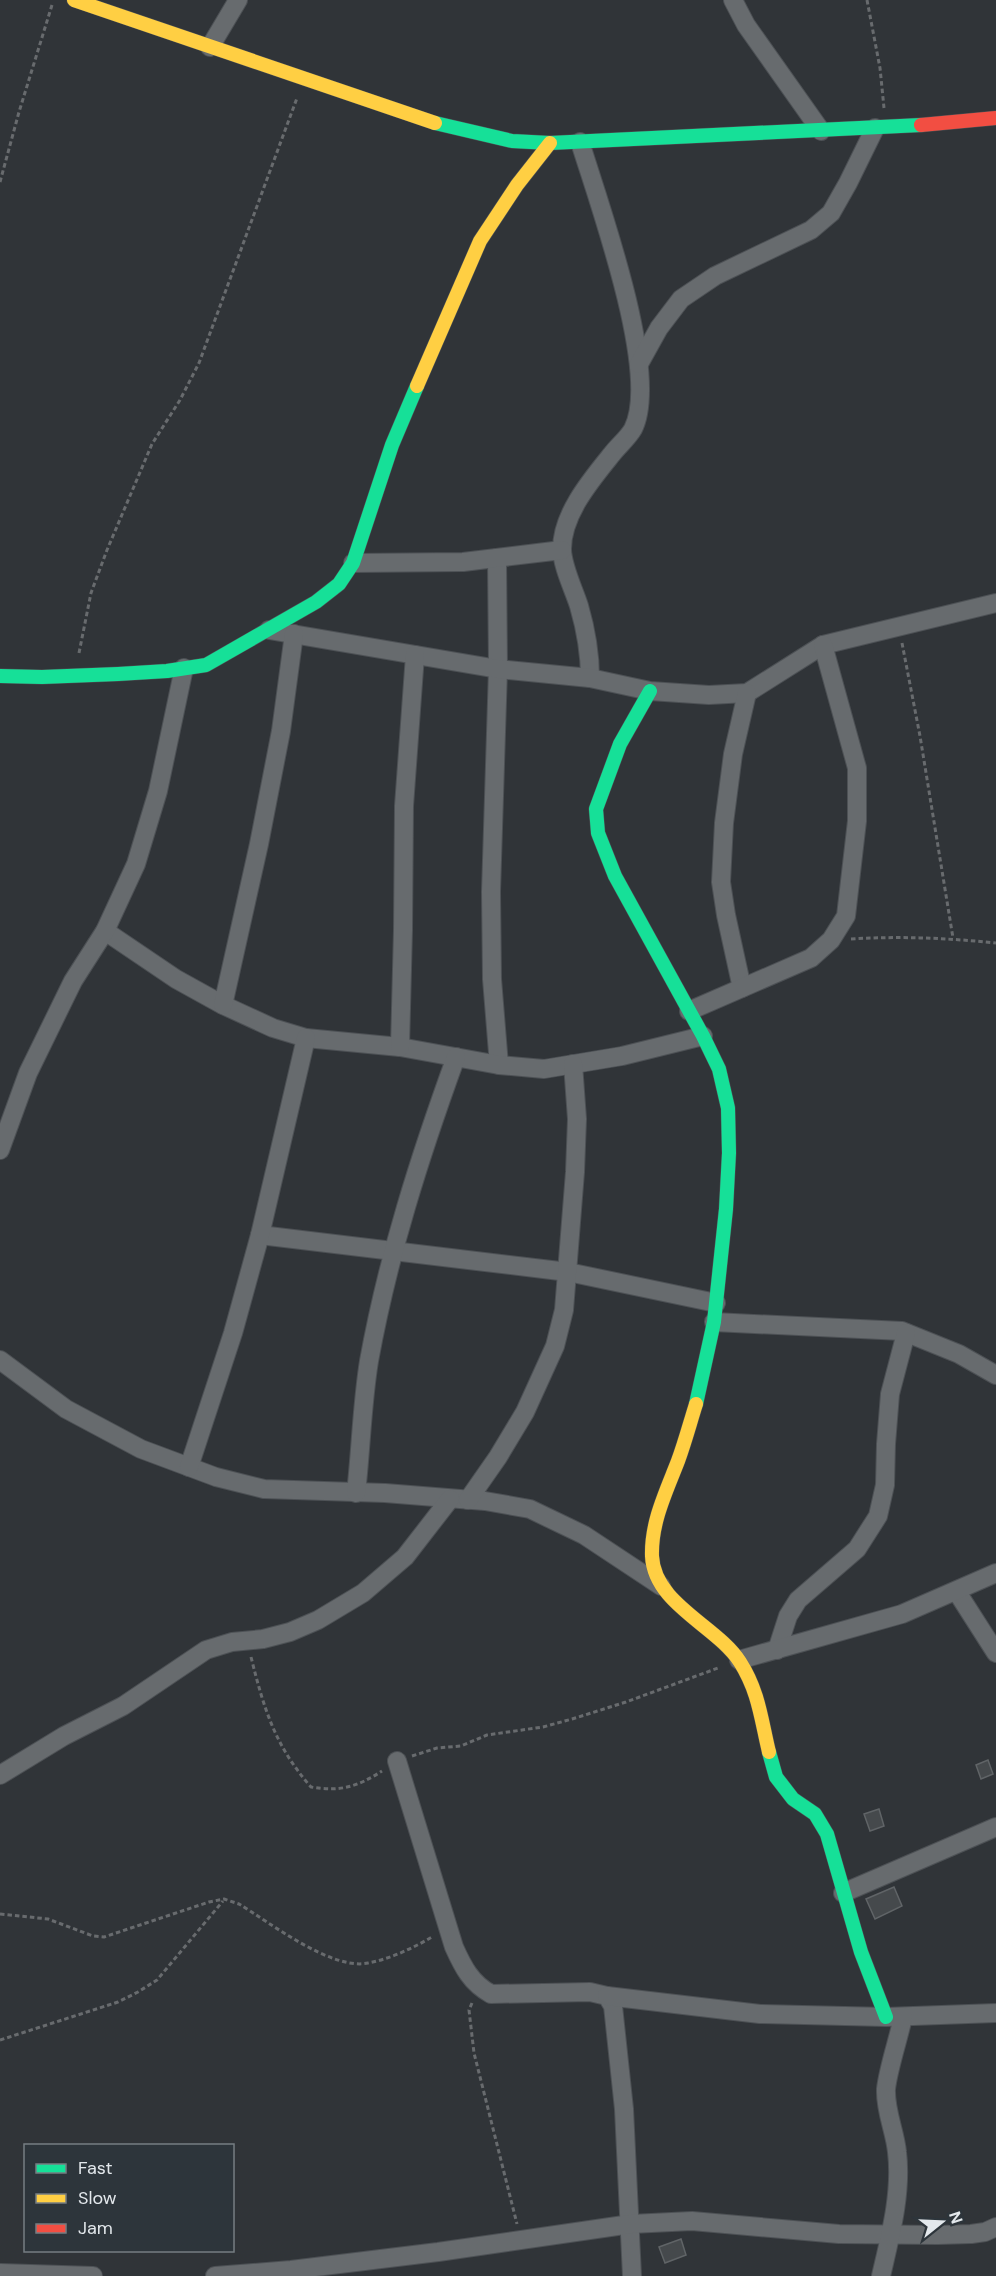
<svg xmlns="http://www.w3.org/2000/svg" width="996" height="2276" font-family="'DM Sans',sans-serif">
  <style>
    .building { fill: #45494c; stroke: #606467; stroke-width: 1.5 }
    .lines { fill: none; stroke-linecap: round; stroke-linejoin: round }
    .street-casing { stroke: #4d5155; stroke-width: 20 }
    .fast-casing { stroke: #4d5155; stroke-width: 15 }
    .slow-casing { stroke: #4d5155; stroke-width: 15 }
    .jam-casing { stroke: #4d5155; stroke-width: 15 }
    .path { stroke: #686b6e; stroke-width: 3; stroke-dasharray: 4.5 3; stroke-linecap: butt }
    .street { stroke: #676b6e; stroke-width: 18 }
    .fast { stroke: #16e098; stroke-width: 14 }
    .slow { stroke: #ffcf43; stroke-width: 14 }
    .jam { stroke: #f24e42; stroke-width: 14 }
  </style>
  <rect width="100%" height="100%" fill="#303438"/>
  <g class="building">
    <path d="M988,1760l5,14 -12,5 -5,-14z"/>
    <path d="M879,1809l5,17 -14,5 -6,-17z"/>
    <path d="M894,1887l8,19 -27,13 -9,-20z"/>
    <path d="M681,2239l5,16 -21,8 -6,-16z"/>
  </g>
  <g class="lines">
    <g class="street-casing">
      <g id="street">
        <path d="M733,0l13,25 75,106"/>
        <path d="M210,47l28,-47"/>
        <path d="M580,142c19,62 81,232 53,287 -5,9 -15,17 -21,25 -21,26 -50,60 -50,95 0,17 12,41 17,57 7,24 11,47 11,72"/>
        <path d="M639,364l20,-36 22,-29 34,-23 96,-46 20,-17 17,-30 27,-55"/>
        <path d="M497,558l1,111 -7,223 1,87 7,86"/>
        <path d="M353,563l110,-1 99,-12"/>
        <path d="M269,630l229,39 92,9 60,13 59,4 38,-2 76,-48 173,-42"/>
        <path d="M105,931l71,48 47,26 50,23 33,10 94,9 99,18 45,4 78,-13 81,-20"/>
        <path d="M742,988l-16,-73 -5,-33 3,-59 9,-69 14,-61"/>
        <path d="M223,1005l36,-161 22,-113 13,-97"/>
        <path d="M689,1011l122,-53 20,-18 15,-24 11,-95v-53l-34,-123"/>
        <path d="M400,1047l3,-117 1,-124 11,-151"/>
        <path d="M0,1150l28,-77 45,-92 32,-50 31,-67 22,-73 26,-123"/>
        <path d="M260,1235l308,37 148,31"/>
        <path d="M714,1322l188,9 57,23 37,21"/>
        <path d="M0,1360l66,49 75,40 75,28 48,12 121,4 100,8 45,8 54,26 77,51"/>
        <path d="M189,1467l44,-134 27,-98 46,-197"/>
        <path d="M356,1493c5,-44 6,-89 13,-132 19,-105 51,-205 87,-304"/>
        <path d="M468,1500l30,-43 27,-45 30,-66 9,-36 11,-138 2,-53 -4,-55"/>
        <path d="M957,1592l39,61"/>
        <path d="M777,1650l11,-34 10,-16 59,-51 21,-33 7,-31 1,-41 4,-50 16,-61"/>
        <path d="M739,1660l163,-46 94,-41"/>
        <path d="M397,1761l57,186c9,20 17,36 37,47l99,-2 17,4 6,10 11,103 8,167"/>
        <path d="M0,1775l64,-39 59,-30 83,-56 26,-8 31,-3 27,-7 28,-12 45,-27 42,-36 45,-58"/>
        <path d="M843,1893l153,-66"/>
        <path d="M607,1996l153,18 126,3 110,-4"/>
        <path d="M0,2273l93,3"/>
        <path d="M215,2276l76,-6 147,-18 193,-28 61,-3 147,13 98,1 34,-1 14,-2 11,-5"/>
        <path d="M881,2276c9,-39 21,-83 16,-124 -2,-21 -12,-41 -11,-63 2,-20 13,-52 17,-72"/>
      </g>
    </g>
    <g class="fast-casing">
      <g id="fast">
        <path d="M435,123l77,18 38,2 371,-18"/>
        <path d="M0,676l42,1 76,-3 49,-3 39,-6 110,-63 23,-18 14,-21 39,-118 25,-59"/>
        <path d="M650,691l-30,53 -24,65 2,24 17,43 88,160 16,33 9,39 1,45 -3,56 -12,113 -18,82"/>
        <path d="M769,1752l7,25 17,22 22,15 12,20 34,118 25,65"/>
      </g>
    </g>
    <g class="slow-casing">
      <g id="slow">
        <path d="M74,0l361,123"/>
        <path d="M417,386l63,-145 37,-56 33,-42"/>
        <path d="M696,1404c-6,19 -11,38 -18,57 -12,31 -27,61 -26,95 2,48 65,70 88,106 19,30 21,57 29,90"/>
      </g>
    </g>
    <g class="jam-casing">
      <path id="jam" d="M921,125l75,-7"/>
    </g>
    <g class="path">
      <path d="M867,0l13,68 4,40"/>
      <path d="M0,182l19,-70 33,-107"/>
      <path d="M902,643l18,93 33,202"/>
      <path d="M79,653l12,-60 16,-43 45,-106 28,-44 19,-37 98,-265"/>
      <path d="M851,939c49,-3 96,-1 145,4"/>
      <path d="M251,1657c13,52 24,89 60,130 29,5 46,0 71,-16"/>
      <path d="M412,1756l25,-8 24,-2 26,-11 56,-8 29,-8 54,-17 92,-34"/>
      <path d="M0,1914l48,5 45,17 11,1 105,-35 15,-3 15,5c30,18 93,67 129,59 22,-4 45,-15 64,-26"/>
      <path d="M472,2003l-3,7 5,43 43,171"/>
      <path d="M0,2040l118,-38 20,-10 19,-12 66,-79"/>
    </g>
    <use href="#street" class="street"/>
    <use href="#fast" class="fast"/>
    <use href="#slow" class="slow"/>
    <use href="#jam" class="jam"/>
  </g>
  <rect x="24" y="2144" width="210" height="108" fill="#2d353b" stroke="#767d82" stroke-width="1.5"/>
  <rect x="36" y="2164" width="30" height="9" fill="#16e098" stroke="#767d82" stroke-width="1.5"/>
  <text x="78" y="2174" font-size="18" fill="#e3e8ec">Fast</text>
  <rect x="36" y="2194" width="30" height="9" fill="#ffcf43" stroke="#767d82" stroke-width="1.5"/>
  <text x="78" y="2204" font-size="18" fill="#e3e8ec">Slow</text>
  <rect x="36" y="2224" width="30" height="9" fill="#f24e42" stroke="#767d82" stroke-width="1.5"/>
  <text x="78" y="2234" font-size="18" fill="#e3e8ec">Jam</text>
  <g transform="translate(942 2222) rotate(72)" stroke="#2d353b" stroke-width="4.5" paint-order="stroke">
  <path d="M0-4.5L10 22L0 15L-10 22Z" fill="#e3e8ec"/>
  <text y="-9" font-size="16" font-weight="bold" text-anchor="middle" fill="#e3e8ec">N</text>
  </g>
</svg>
